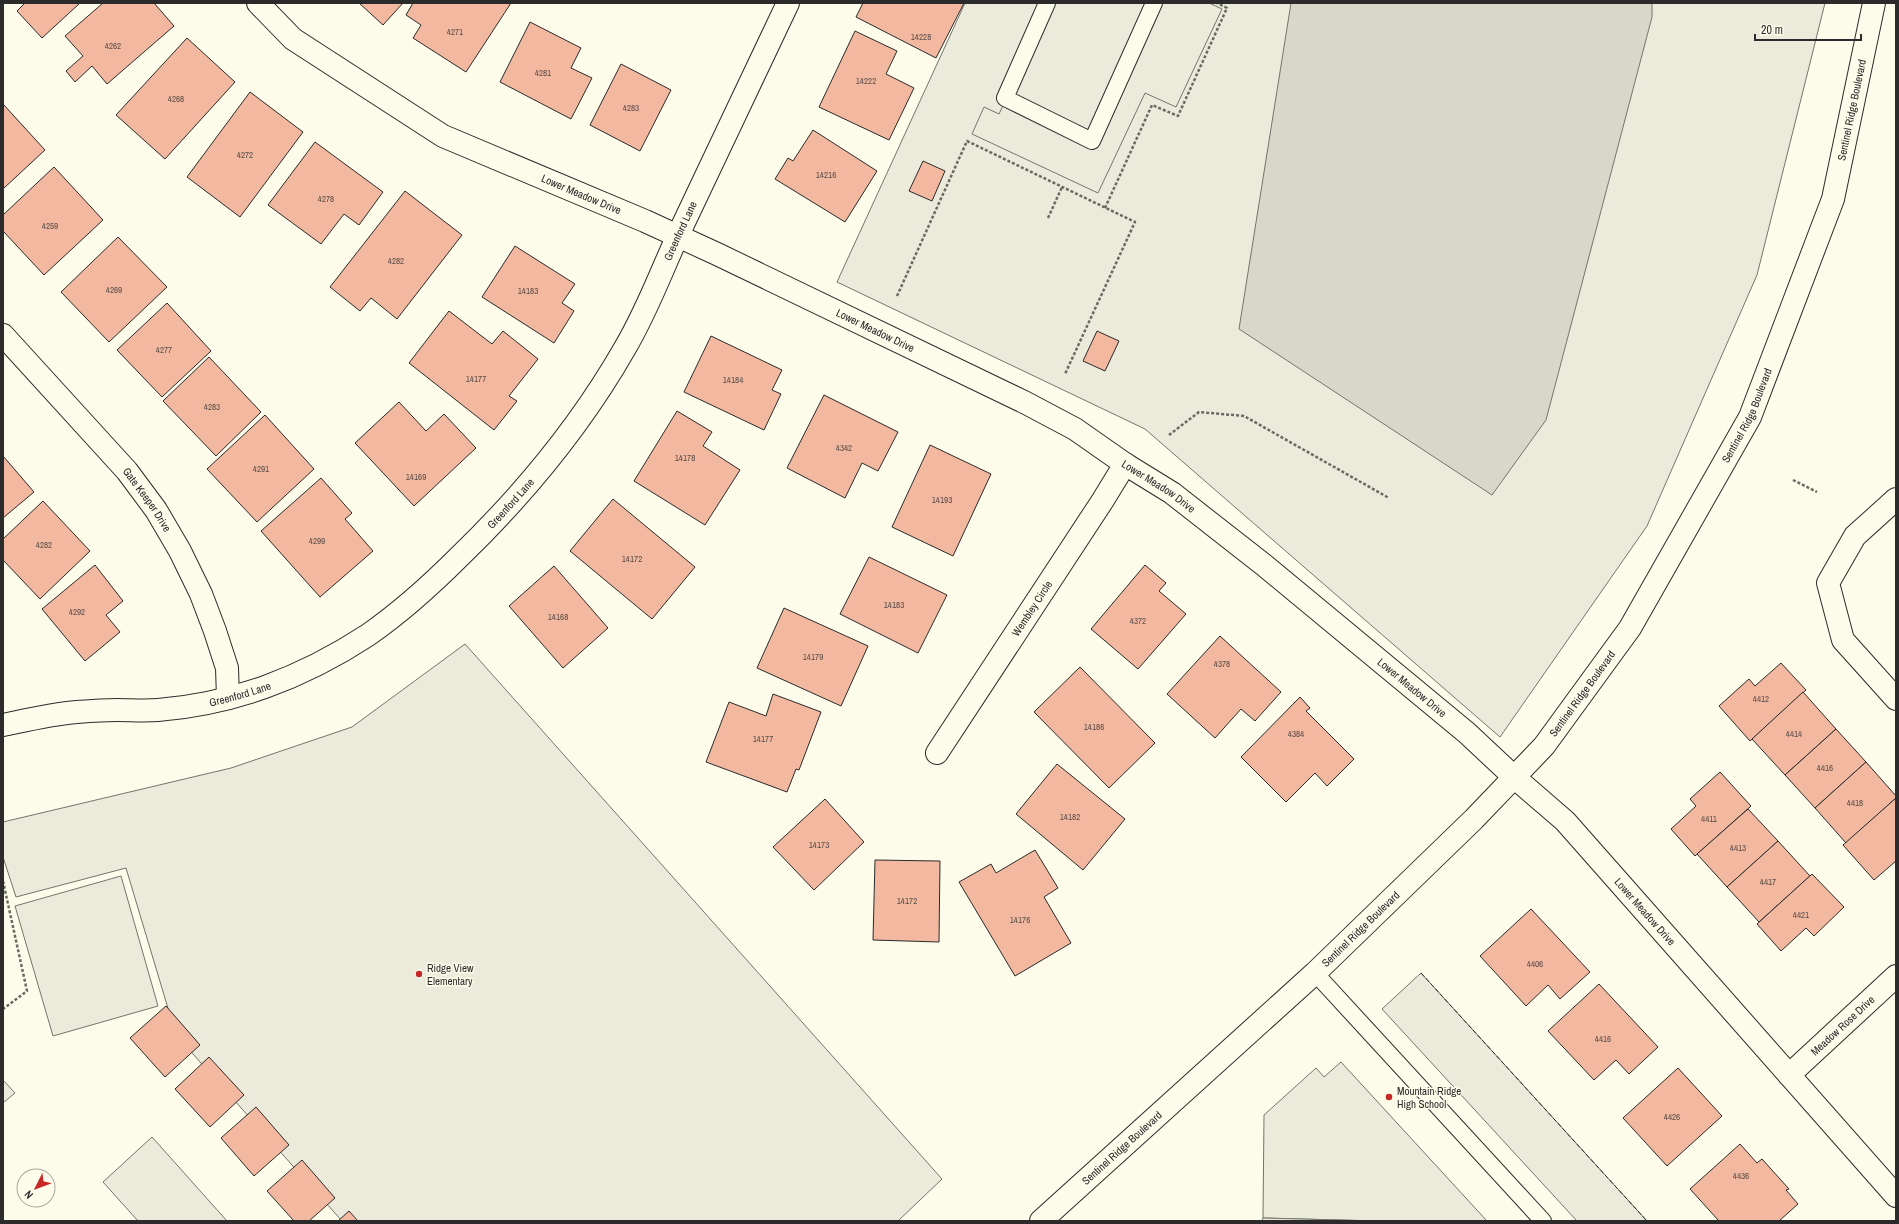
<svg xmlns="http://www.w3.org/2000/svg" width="1899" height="1224" font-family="'Archivo Narrow',sans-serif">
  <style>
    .green { fill: #ecebdb; stroke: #74746e }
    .parking { fill: #eceadb; stroke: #74746e }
    .water { fill: #d8d7c9; stroke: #74746e }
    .building { fill: #f2b8a0; stroke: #2b2b2b }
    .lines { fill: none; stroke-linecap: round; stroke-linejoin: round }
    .lane-casing { stroke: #2b2b2b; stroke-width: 18 }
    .street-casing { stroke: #2b2b2b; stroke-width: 24 }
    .secondary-casing { stroke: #2b2b2b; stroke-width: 24 }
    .path { stroke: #6a6964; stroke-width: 2.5; stroke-dasharray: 3 2; stroke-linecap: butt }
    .lane { stroke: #fdfbea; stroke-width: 16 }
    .street { stroke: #fdfbea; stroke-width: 22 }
    .secondary { stroke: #fdfbea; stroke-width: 22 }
    .fence { stroke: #2b2b2b; stroke-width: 1; stroke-dasharray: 5 2; stroke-linecap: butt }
    .poi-dot { fill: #c62828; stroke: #fdfbea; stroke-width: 1.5 }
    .labels { text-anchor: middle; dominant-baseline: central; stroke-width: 3; stroke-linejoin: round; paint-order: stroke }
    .number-label { font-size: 9px; fill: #5d4e48 }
    .street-label { font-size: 11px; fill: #2b2b2b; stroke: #fdfbea }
    .poi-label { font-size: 11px; fill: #2b2b2b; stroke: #fdfbea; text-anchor: start }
  </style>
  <rect width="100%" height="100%" fill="#fdfbea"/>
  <g class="green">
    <path d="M965,3h860l-68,272 -110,251 -147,211 -355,-308 -308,-147z"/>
    <path d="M465,644l477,535 -44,42h-556l-166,-186 -50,-167 -110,29 -13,-40v-35l228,-54 121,-41z"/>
    <path d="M121,876l37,130 -105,30 -38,-130z"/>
    <path d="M1421,973l226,248h-70l-195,-212z"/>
    <path d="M1341,1062l146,159h-109l-115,-3 1,-103 52,-47 8,9z"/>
    <path d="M3,1080l12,13 -12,10z"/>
    <path d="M152,1137l75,84h-89l-35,-39z"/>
  </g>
  <g class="parking">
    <path d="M1051,3h158l13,6 -46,98 -31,-14 -47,100 -126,-59 12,-27 15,7z"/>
    <path d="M1263,1218l115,3h-116z"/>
  </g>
  <path class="water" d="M1291,3h361v14l-106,403 -54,75 -253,-166z"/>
  <g class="building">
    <path d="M25,3h55l-38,35 -25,-27z"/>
    <path d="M103,3h51l20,23 -67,58 -15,-18 -17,16 -9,-11 17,-15 -18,-20z"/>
    <path d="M359,3h44l-20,22z"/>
    <path d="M413,3h98l-45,69 -53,-34 8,-13 -15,-10z"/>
    <path d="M863,3h101l-28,55 -80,-41z"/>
    <path d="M530,22l51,26 -10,20 21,10 -21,41 -71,-37z"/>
    <path d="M855,31l42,20 -11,23 28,14 -25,52 -70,-33z"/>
    <path d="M187,38l48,44 -70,77 -49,-44z"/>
    <path d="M621,64l50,26 -31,61 -50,-26z"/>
    <path d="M250,92l53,40 -63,85 -53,-40z"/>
    <path d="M3,104l42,46 -42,39z"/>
    <path d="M813,130l64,41 -32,51 -70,-43 13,-21 5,3z"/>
    <path d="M315,142l68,50 -24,33 -15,-11 -23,30 -53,-39z"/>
    <path d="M923,161l22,10 -13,30 -23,-10z"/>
    <path d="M54,167l49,53 -59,55 -41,-44v-16z"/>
    <path d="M405,191l57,44 -65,84 -26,-21 -11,13 -30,-24z"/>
    <path d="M118,237l49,50 -58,55 -48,-50z"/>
    <path d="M515,246l60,38 -13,19 12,8 -20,32 -72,-46z"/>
    <path d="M167,303l44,48 -49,46 -45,-47z"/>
    <path d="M449,311l43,33 11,-13 35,28 -29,37 8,5 -23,29 -85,-67z"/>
    <path d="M1097,331l22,10 -14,30 -22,-10z"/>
    <path d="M711,336l71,34 -10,20 9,4 -17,36 -80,-38z"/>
    <path d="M209,357l52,55 -45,44 -53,-55z"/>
    <path d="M824,395l74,37 -20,39 -16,-8 -17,35 -58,-30z"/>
    <path d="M399,402l27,29 18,-17 32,34 -62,58 -59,-63z"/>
    <path d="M677,411l35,21 -9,14 37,24 -35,55 -71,-44z"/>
    <path d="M265,415l49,54 -57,53 -50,-53z"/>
    <path d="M930,445l61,29 -38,82 -61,-29z"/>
    <path d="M3,456l31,36 -31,26z"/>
    <path d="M321,478l31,35 -7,6 28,32 -53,46 -59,-66z"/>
    <path d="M613,499l82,68 -43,52 -82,-68z"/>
    <path d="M43,501l47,50 -50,48 -37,-39v-21z"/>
    <path d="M869,557l78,38 -29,58 -78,-39z"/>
    <path d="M95,565l28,36 -17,14 14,17 -35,29 -43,-52z"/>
    <path d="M1145,565l21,18 -7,8 27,23 -48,55 -47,-40z"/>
    <path d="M554,566l54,62 -45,40 -54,-62z"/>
    <path d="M784,608l84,38 -27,60 -84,-38z"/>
    <path d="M1220,636l61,56 -26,29 -14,-12 -26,29 -48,-44z"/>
    <path d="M1781,663l25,27 -56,51 -31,-35 30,-27 6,7z"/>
    <path d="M1080,667l75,76 -46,45 -75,-76z"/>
    <path d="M1803,692l33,37 -51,46 -33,-36z"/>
    <path d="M773,694l48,18 -22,58 -3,-1 -9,23 -81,-30 23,-60 37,14z"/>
    <path d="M1300,697l10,11 -4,3 48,48 -27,27 -12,-13 -29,29 -45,-45z"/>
    <path d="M1836,729l30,33 -51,46 -30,-33z"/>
    <path d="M1866,762l30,34v2l-50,45 -31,-35z"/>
    <path d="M1057,764l68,55 -42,51 -67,-56z"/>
    <path d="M1720,772l31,34 -56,50 -24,-27 25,-23 -6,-7z"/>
    <path d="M1896,798v63l-22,19 -31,-35z"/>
    <path d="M825,799l39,43 -50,48 -41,-43z"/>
    <path d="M1748,809l30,32 -51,46 -30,-33z"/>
    <path d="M1778,841l32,35 -51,46 -32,-35z"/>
    <path d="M1035,850l23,38 -14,9 27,46 -56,33 -56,-94 32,-18 5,9z"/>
    <path d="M875,860l65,1 -1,81 -66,-2z"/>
    <path d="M1812,874l32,33 -30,29 -8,-8 -25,23 -24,-27z"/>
    <path d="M1531,909l59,63 -30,27 -12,-14 -22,21 -46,-50z"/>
    <path d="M1599,984l59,63 -29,27 -13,-14 -22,20 -46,-49z"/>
    <path d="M166,1006l34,39 -35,32 -35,-39z"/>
    <path d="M209,1057l35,38 -34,32 -35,-38z"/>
    <path d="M1678,1068l44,48 -55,50 -44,-48z"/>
    <path d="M256,1107l33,38 -35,31 -33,-38z"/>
    <path d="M1740,1144l17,19 5,-4 27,30 -3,1 12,14 -19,17h-60l-29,-32z"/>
    <path d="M302,1160l33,38 -26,23h-15l-27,-30z"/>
    <path d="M349,1211l9,10h-20z"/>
  </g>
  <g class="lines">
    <g class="lane-casing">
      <g id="lane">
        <path d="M1047,3l-42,95 87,43 62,-138"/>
        <path d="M1315,973l228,248"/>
      </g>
    </g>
    <g class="street-casing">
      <g id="street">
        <path id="s1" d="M258,3l35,36 150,97 202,85 72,33 309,149 49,26 50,35 47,29 92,72 203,168 47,44 51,44 331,375"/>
        <path id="s2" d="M3,335l124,136 29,39 24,41 21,43 14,37 12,37 1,30"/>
        <path d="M1896,499l-41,37 -27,47 15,57 53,59"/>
        <path id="s3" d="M3,725c24,-5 49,-11 74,-13 13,-1 27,-2 40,-2 14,0 27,1 41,0 36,-3 73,-11 107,-23 36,-13 71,-31 103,-52 33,-23 64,-51 92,-79 64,-62 121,-131 165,-208 22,-37 36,-76 54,-115 36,-77 73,-153 109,-230"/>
        <path id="s4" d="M937,753l166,-253 22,-36"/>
        <path id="s5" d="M1789,1075l107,-99"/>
      </g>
    </g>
    <g class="secondary-casing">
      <g id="secondary">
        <path id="s6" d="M1041,1221l274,-248 159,-154 70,-73 86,-118 120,-211 83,-218 41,-196"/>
      </g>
    </g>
    <g class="path">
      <path d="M1105,208l47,-103 26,11 49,-108 -10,-5"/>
      <path d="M1048,218l14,-31"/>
      <path d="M897,296l70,-155 168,81 -70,152"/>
      <path d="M1169,435l30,-23 45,4 145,82"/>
      <path d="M1793,480l24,12"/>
      <path d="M3,881l24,110 -24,18"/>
    </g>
    <use href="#lane" class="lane"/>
    <use href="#street" class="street"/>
    <use href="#secondary" class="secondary"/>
    <path class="fence" d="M1421,973l226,248"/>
  </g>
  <g class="poi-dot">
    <circle cx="419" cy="974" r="4"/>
    <circle cx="1389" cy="1097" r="4"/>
  </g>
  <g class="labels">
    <g class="number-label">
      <text x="455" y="32">4271</text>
      <text x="921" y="37">14228</text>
      <text x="113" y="46">4262</text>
      <text x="543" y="73">4281</text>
      <text x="866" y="81">14222</text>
      <text x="176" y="99">4268</text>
      <text x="631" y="108">4283</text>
      <text x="245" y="155">4272</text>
      <text x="826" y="175">14216</text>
      <text x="326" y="199">4278</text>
      <text x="50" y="226">4259</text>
      <text x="396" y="261">4282</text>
      <text x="114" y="290">4269</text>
      <text x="528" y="291">14183</text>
      <text x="164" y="350">4277</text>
      <text x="476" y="379">14177</text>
      <text x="733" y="380">14184</text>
      <text x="212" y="407">4283</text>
      <text x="844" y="448">4342</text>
      <text x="685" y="458">14178</text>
      <text x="261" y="469">4291</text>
      <text x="416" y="477">14169</text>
      <text x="942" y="500">14193</text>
      <text x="317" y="541">4299</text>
      <text x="44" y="545">4282</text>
      <text x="632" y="559">14172</text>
      <text x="894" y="605">14183</text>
      <text x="77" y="612">4292</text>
      <text x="558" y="617">14168</text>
      <text x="1138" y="621">4372</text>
      <text x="813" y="657">14179</text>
      <text x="1222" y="664">4378</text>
      <text x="1761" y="699">4412</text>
      <text x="1094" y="727">14186</text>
      <text x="1296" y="734">4384</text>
      <text x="1794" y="734">4414</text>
      <text x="763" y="739">14177</text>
      <text x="1825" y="768">4416</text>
      <text x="1855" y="803">4418</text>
      <text x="1070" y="817">14182</text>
      <text x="1709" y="819">4411</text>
      <text x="819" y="845">14173</text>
      <text x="1738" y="848">4413</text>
      <text x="1768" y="882">4417</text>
      <text x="907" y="901">14172</text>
      <text x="1801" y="915">4421</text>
      <text x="1020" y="920">14176</text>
      <text x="1535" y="964">4406</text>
      <text x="1603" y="1039">4416</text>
      <text x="1672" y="1117">4426</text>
      <text x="1741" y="1176">4436</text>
    </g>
    <g class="street-label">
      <text stroke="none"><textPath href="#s6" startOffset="1405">Sentinel Ridge Boulevard</textPath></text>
      <text stroke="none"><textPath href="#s1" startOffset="379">Lower Meadow Drive</textPath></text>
      <text stroke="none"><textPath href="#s3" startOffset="899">Greenford Lane</textPath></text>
      <text stroke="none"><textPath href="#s1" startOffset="703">Lower Meadow Drive</textPath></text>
      <text stroke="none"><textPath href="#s6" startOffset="1081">Sentinel Ridge Boulevard</textPath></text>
      <text stroke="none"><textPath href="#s1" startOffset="1027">Lower Meadow Drive</textPath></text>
      <text stroke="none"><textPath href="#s2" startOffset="219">Gate Keeper Drive</textPath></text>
      <text stroke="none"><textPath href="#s3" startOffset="576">Greenford Lane</textPath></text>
      <text stroke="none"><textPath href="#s4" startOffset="173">Wembley Circle</textPath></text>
      <text stroke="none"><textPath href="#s1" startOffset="1351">Lower Meadow Drive</textPath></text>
      <text stroke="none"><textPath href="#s3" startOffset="240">Greenford Lane</textPath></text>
      <text stroke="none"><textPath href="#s6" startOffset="757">Sentinel Ridge Boulevard</textPath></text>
      <text stroke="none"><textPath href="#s1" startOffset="1675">Lower Meadow Drive</textPath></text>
      <text stroke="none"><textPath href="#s6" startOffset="433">Sentinel Ridge Boulevard</textPath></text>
      <text stroke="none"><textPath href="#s5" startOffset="73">Meadow Rose Drive</textPath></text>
      <text stroke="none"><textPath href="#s6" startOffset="109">Sentinel Ridge Boulevard</textPath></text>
    </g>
    <g class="poi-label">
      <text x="427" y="968">Ridge View<tspan x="427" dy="13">Elementary</tspan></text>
      <text x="1397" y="1091">Mountain Ridge<tspan x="1397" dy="13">High School</tspan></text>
    </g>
  </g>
  <rect width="1899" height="1224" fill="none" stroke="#2b2b2b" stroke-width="8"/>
  <g transform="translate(36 1188) rotate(228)"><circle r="19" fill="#fdfbea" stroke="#a9a89e"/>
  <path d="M0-3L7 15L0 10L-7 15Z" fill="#c62828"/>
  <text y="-6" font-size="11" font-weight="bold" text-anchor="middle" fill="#2b2b2b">N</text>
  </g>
  <path d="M1755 34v6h106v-6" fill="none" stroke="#2b2b2b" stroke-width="2"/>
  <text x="1761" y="34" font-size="12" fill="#2b2b2b" stroke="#fdfbea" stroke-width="3" paint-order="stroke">20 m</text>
</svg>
